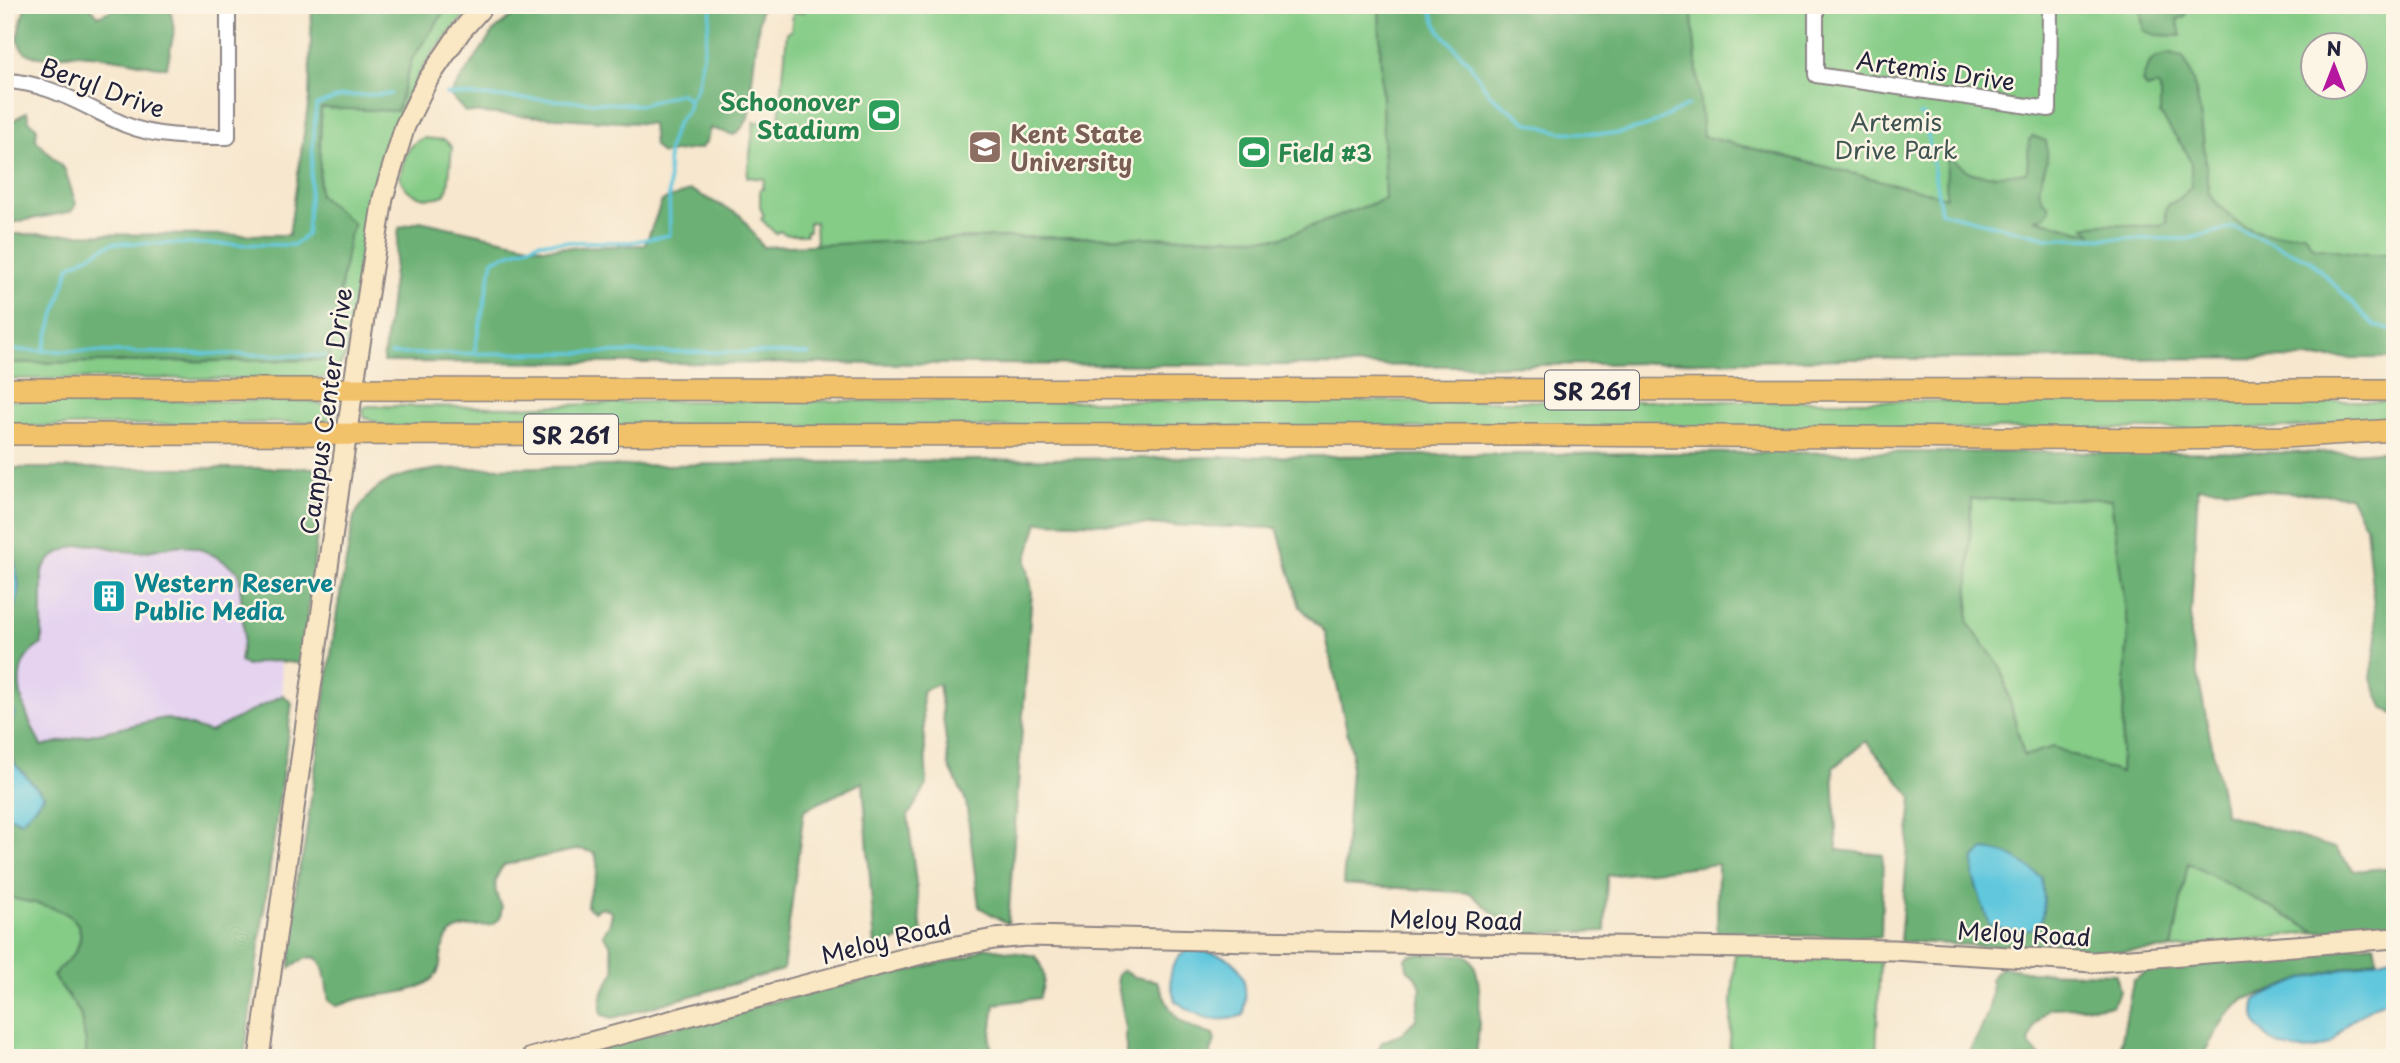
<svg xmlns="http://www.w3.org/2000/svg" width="2400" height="1063" font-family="'Playpen Sans',sans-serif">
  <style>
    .built { fill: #e5d3f0 }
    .green { fill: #85cc87; stroke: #547761; stroke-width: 2; fill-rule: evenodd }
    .forest { fill: #6cb074; stroke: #476958; stroke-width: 2; fill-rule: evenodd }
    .water { fill: #60c7dd; stroke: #41748c; stroke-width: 2 }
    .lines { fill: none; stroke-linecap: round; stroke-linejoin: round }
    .stream { stroke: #60c7dd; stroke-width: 3.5 }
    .street-casing { stroke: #8c8484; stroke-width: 18 }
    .secondary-casing { stroke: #8c8484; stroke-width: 23 }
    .primary-casing { stroke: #8c8484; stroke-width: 24 }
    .street { stroke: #fff; stroke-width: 14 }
    .secondary { stroke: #fae7c3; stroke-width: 19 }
    .primary { stroke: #f2c26a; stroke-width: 21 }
    .labels { text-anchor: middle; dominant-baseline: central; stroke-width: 5; stroke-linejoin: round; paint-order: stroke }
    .shield { fill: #fcf5e5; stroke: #63616e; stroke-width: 2 }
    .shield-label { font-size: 23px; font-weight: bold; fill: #22223b }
    .street-label { font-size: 24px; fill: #22223b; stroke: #fcf5e5 }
    .leisure-label { font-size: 24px; font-weight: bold; fill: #27864d; stroke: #fcf5e5; text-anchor: end }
    .park-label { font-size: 24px; fill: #405552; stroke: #fcf5e5 }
    .education-label { font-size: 24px; font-weight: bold; fill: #785e54; stroke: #fcf5e5; text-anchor: start }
    .culture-label { font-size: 24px; font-weight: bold; fill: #0d838f; stroke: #fcf5e5; text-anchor: start }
  </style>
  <rect width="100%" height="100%" fill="#fcf5e5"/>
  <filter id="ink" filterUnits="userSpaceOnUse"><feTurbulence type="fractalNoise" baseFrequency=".0143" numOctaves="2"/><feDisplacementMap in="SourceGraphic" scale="14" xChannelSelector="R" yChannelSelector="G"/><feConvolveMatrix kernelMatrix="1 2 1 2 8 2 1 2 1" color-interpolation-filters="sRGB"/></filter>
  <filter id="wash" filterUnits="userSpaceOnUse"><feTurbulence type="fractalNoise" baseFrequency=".00686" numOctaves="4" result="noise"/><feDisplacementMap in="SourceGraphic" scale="28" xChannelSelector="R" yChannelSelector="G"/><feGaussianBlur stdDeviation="1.57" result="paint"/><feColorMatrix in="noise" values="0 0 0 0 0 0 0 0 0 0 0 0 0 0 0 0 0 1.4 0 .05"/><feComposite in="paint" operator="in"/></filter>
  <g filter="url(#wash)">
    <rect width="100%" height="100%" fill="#f7e7ce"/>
    <path class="built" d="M178,544l33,9 28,19 5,62 -5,22 8,10 9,-3 24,-2 3,34 -73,37 -45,-14 -124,28 -17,-37 -4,-13v-18l4,-17 7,-11 11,-79 5,-10 22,-12 21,-4 12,1 19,6 39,-3z"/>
    <g class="green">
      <path d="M449,5h25c-14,16 -29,32 -42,49 -60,86 -69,199 -86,300 -5,12 -10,17 -21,24l-320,1v-16l324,-3 20,-123 5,-12 -35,-30 2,-88 76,4 15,-52z"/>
      <path d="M812,5h567l6,194 -105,39 -280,-1 -184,8 -1,-23 -6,1v8h-3v4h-18l-9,-4 -3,3 -15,-15 3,-3 -4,-9v-18h3l1,-10 -17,-2 7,-55 25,1 8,-91 4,-1 2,-18 11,-1 -1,-4z"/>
      <path d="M1691,5h704v285l-16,16 -592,-149 -80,13 -25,-59 16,-27zM2312,46h42v42h-42z"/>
      <path d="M424,138l21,2 7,7 -4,40 -4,8c-17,7 -39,1 -44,-18 3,-16 7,-34 24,-39z"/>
      <path d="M5,400l305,1 23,7 3,9 -8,3 -17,2 -306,5z"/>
      <path d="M666,401h1729v19l-109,8 -107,1 -1793,-3 -21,-8 -3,-9 6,-3 149,1z"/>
      <path d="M1971,498l140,1 17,129 -8,146 -67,-27 -29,9 -23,-88 -33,-45z"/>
      <path d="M2188,862l128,70 -144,17z"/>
      <path d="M5,896c27,9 95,11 70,56 -6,10 -16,14 -22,24l27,37 6,30v15h-81z"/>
      <path d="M1735,953l145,5 -4,100h-147z"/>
    </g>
    <g class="forest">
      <path d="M25,5h64l9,11 12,-5 7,-6h53l4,26 -7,36c-15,1 -27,-5 -42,-7 -16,-3 -32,-5 -48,-6 -17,-1 -37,10 -53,-3 -13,-11 0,-32 1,-46z"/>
      <path d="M312,5h137l-37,54 -15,52 -76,-3 -2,87 35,29 -5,13 -20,123 -324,3v-129l284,1 20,-136z"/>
      <path d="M525,5h236l-12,100c1,15 -4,21 -15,30l-24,-7 -3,13 -6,7 -39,6 -8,-8 -2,-22 -187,-12 -15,-17 44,-64z"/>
      <path d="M1379,5h312l12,131 243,61 1,-40c10,3 14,11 23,15 12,6 43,2 57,0l2,-32 4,-4 13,5c1,7 2,17 0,23 -4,15 -14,31 3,41v6l-7,6 -8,2 59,15 -8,-7c27,-8 56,4 82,-4l-2,-10 3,-8 11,-6 12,-12v-22l-4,-12 -27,-39v-26l-4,-3 -9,3 -5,-6 6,-17 6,-7 16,-4 13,3c21,38 20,94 26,137 16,19 35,38 62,40 10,1 22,-1 33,-1l9,14 52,7h30v104l-546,1 -354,7 -1112,-4 16,-134 21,-7 123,27 102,-3 17,-44 29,-11 49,25 23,32 237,-10 280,1 105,-39z"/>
      <path d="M2142,5h45l-2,12 -8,2 4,17 -25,-1 -12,-4 -3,-16z"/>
      <path d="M27,112l2,9 8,7 -1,12 29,30 11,34 -4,7 -8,2 -59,11v-99z"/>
      <path d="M2395,450v265l-12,-8 -12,-28 6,-42 -11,-111 -16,-30 -152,-9 -8,148 35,179 110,34 19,23 41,-4v64l-29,-3 -50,4 -128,-69 -16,86 -75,4 -197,-12 12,-144 -46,-56 -33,27 4,82 46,5 -2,82 -164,-2 1,-71 -111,12 -2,55 -88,3 -47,-41 -127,-9 9,-131 -27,-121 -25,-25 -23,-79 -239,-6 -12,39 6,30 -24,333 -29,-17 -13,-106 -17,-35 -10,-82 -17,7 5,94 -19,31 14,117 -47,14 -12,-165 -59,28 -21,160 -170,48 -11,-3c-4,-18 3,-29 13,-44l-5,-27 -7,-9 7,-12 2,-11 -10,-5 -8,4 -7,-4c0,-22 16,-27 8,-54l-15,-4 -76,16c-11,13 -12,26 -2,41l-2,12 -7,7c-29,2 -48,-1 -52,32 -1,8 -1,14 -7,20 -17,18 -50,16 -72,21 -9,2 -17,6 -26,8l-7,-5c-5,-27 -3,-62 -39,-33l2,-25 -3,-12 6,-28 2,-26 7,-28 33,-238 17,-94c21,-39 44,-41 84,-48 637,-12 1274,-20 1912,-16zM1971,499h140l17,129 -8,145 -67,-26 -29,9 -23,-88 -33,-45z"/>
      <path d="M5,468h320l-23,196c-19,-3 -37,-5 -55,2l-7,-4 4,-28 -5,-62c-14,-10 -29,-21 -47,-25 -18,-5 -35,4 -53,5 -16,1 -22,-4 -37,-6 -22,-5 -51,5 -60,25v73c-41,23 -16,70 -1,102l124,-28 45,14 73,-37 9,8 -48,355h-158v-15l-6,-30 -27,-37c6,-10 16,-14 22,-24 25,-45 -43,-47 -70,-56v-82l16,8 23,-26 -29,-32 -9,-17 8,-35 -9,-9v-89l11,-6 -4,-64 -7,-4z"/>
      <path d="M2374,944l3,15 -77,21 -25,10 -30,9 -19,17 -25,42h-80v-14l12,-63 14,-10 19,-7z"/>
      <path d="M984,947l51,9c11,15 11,25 4,42l-44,6 -5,38 4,16h-432l184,-50 224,-52z"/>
      <path d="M1423,954l43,1c21,12 12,80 10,103h-96l-3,-7 5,-9 19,-8 15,-15 5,-31 -4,-10 -10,-9 -1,-10 3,-4z"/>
      <path d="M2001,967l30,5 85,2 4,17 -8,15 -63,2 -15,18 -5,18 12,14h-76c16,-26 29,-50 26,-80z"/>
      <path d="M1123,970l12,7 22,4c17,37 16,41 56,54l2,6 -6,17h-83v-30l-9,-48v-6z"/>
    </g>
    <g class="water">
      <path d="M5,540l7,4 7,42 -3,22 -11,6z"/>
      <path d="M5,703l10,8 -9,36 9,17 29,32 -23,26 -16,-8z"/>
      <path d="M1984,850c31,3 34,9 58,28l2,23 -3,23c-17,11 -34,6 -52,1l-16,-49 1,-18z"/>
      <path d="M1187,950c47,2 64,15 57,65 -29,10 -44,3 -69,-14 -6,-24 -9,-35 12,-51z"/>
      <path d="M2395,956v39c-16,9 -33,17 -47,28 -7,5 -11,17 -18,21 -18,9 -48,8 -62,-6 -13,-14 -17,-20 -12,-39l44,-19z"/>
    </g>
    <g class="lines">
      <g class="stream">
        <path d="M1429,5l10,25 30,33 21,32 36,27 34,10 56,2 32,-8 40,-21"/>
        <path d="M446,94l195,11 40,-12 8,8 -1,8 -12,16 -8,25 2,85 -39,7h-91l-47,18 -19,93"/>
        <path d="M687,99l4,-2 6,-9 15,-83"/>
        <path d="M1919,115h4l3,11 15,86 107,26 140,1 46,-12 76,33 65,66 20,4"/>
        <path d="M5,350l320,6"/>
        <path d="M43,351l27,-85 43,-23 181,2 13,-11 9,-129 26,-9 49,-2"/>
        <path d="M391,354l331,-2 87,2"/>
      </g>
    </g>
  </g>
  <g filter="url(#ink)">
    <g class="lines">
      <g class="street-casing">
        <g id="street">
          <path d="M1816,5v70l233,34 1,-104"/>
          <path d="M5,81c45,1 81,27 121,44 32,13 68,12 102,12v-132"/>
        </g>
      </g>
      <g class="secondary-casing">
        <g id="secondary">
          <path d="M259,1058l94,-669 30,-191 22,-72 22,-45 34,-50 23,-26"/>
          <path d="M531,1058l405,-108 58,-11 34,-3 225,5 641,9 199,12 302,-24"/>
        </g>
      </g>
      <g class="primary-casing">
        <g id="primary">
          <path d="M5,389l2390,1"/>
          <path d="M5,434l1538,1 629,4 111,-2 112,-7"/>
        </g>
      </g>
      <use href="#street" class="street"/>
      <use href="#secondary" class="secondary"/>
      <use href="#primary" class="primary"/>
    </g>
  </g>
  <defs>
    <g id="stadium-square" transform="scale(1.75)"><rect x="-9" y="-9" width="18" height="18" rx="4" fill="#2e9e5b" stroke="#fcf5e5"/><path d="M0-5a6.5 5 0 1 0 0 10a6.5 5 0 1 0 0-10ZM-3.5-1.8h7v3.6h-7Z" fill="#fff"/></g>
    <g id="university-square" transform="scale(1.75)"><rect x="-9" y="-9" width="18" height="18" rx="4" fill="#8d6e63" stroke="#fcf5e5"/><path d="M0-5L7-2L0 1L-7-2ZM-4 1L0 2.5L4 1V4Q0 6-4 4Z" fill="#fff"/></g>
    <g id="building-square" transform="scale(1.75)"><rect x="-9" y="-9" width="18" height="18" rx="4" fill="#0f9aa8" stroke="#fcf5e5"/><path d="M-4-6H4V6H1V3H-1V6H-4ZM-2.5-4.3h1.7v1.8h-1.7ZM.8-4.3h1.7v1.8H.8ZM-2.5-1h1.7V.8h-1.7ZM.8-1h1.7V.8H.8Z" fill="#fff"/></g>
  </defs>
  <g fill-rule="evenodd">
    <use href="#stadium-square" x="884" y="115"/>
    <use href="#university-square" x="985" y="147"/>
    <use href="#stadium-square" x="1254" y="152"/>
    <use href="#building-square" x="109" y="596"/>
  </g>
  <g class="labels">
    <g class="shield">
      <rect x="1545" y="370.5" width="94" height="39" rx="5"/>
      <rect x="524" y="414.5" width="94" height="39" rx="5"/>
    </g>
    <g class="shield-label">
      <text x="1592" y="390">SR 261</text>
      <text x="571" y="434">SR 261</text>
    </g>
    <g class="street-label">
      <text transform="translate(1936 70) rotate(8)">Artemis Drive</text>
      <text transform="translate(103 87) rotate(20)">Beryl Drive</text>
      <text transform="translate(325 411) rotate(-82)">Campus Center Drive</text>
      <text transform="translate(1456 919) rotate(1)">Meloy Road</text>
      <text transform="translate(2024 933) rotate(3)">Meloy Road</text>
      <text transform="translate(886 939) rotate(-14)">Meloy Road</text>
    </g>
    <g class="leisure-label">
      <text x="860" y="101">Schoonover<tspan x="860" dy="28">Stadium</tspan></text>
      <text x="1278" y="152" text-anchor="start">Field #3</text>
    </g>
    <g class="park-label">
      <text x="1896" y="121">Artemis<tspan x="1896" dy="28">Drive Park</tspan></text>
    </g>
    <g class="education-label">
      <text x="1010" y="133">Kent State<tspan x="1010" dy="28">University</tspan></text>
    </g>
    <g class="culture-label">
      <text x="134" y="582">Western Reserve<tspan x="134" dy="28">Public Media</tspan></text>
    </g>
  </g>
  <rect width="2400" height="1063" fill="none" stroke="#fcf5e5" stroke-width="28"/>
  <g transform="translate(2334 66)"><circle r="33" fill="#fcf5e5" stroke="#a5a1a1" stroke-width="2"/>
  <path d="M0-5L12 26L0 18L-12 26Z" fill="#b5179e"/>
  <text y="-10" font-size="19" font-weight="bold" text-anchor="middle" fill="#22223b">N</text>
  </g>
</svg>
